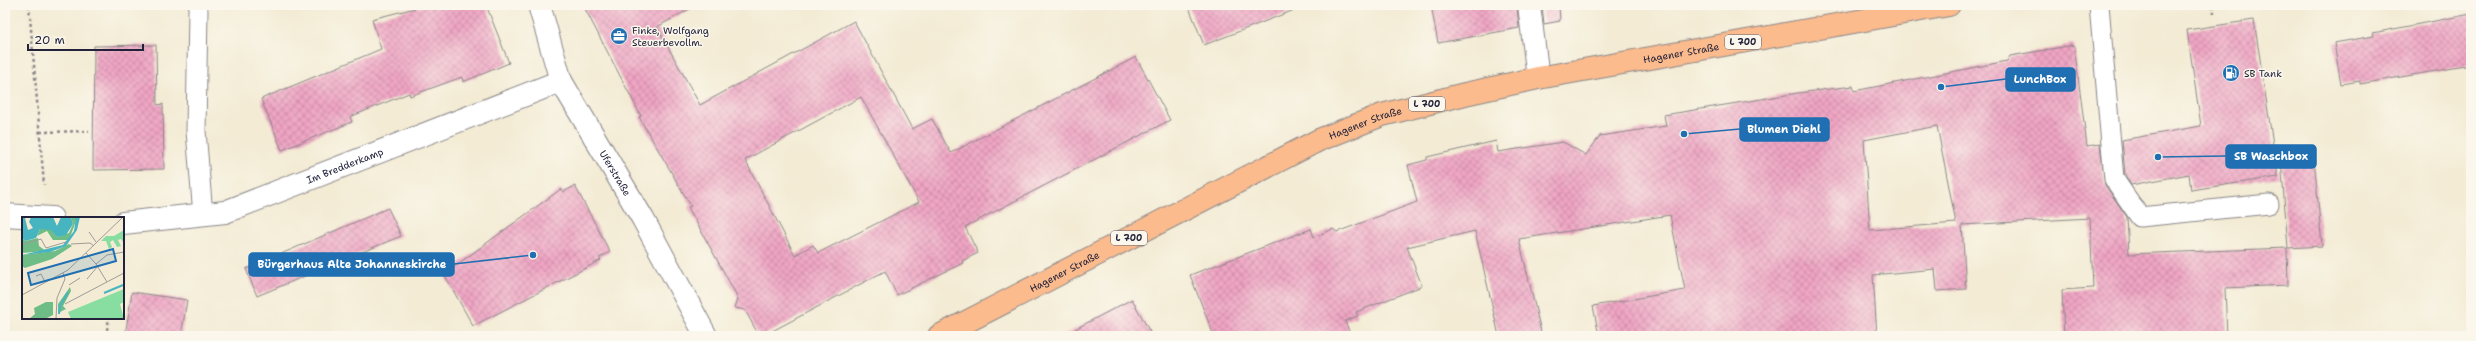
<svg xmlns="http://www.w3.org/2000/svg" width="2476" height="341" font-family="'Shantell Sans',sans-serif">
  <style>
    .building { fill: url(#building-cross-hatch); fill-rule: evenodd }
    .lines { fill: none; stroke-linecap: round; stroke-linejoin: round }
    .lane-casing { stroke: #8a8688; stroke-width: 21 }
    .street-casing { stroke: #8a8688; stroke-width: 24 }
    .primary-casing { stroke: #8a8688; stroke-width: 24 }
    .path { stroke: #8a8688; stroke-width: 2.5; stroke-dasharray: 3 3; stroke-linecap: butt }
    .lane { stroke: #fff; stroke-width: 19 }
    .street { stroke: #fff; stroke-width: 22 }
    .primary { stroke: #fbbb8d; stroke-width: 22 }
    .labels { text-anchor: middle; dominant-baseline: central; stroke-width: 3; stroke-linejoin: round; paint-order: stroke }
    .shield { fill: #fbf7ec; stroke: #636270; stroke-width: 1 }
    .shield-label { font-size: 9px; font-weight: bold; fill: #22223b }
    .poi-label { font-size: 10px; fill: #22223b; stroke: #fbf7ec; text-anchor: start }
    .street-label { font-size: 10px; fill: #22223b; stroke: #fbf7ec }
    .inset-river { fill: none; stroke: #47b5c0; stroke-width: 2 }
    .inset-road { fill: none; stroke: #9f9b97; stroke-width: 1 }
    .view { fill: #1f6fb2; fill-opacity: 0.15; stroke: #1f6fb2; stroke-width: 2 }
    .inset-edge { fill: none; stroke: #22223b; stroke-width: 2 }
    .leader { fill: none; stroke: #1f6fb2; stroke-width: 1.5 }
    .callout-dot { fill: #1f6fb2; stroke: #fbf7ec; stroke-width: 1.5 }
    .callout { fill: #1f6fb2; stroke: #1f6fb2; stroke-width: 1.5 }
    .callout-label { font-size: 11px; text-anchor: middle; font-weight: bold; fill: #fff }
  </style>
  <defs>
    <pattern id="building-cross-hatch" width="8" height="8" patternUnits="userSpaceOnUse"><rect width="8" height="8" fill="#f0a6c4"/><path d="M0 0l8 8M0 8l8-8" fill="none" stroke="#c287a0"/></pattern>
  </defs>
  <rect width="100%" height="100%" fill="#fbf7ec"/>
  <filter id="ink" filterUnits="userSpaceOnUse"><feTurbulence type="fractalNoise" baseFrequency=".025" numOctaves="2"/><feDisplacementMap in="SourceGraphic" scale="8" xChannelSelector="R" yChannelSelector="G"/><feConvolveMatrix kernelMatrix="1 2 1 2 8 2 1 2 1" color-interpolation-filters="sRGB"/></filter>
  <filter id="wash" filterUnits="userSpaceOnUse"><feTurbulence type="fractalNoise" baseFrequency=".012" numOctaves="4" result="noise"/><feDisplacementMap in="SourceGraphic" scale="16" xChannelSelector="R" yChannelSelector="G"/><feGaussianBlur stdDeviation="0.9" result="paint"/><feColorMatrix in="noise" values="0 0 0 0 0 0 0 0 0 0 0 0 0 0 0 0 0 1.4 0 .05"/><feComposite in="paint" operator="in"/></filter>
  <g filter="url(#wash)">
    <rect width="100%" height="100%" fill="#f3ebd4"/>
    <g id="blocks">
      <g class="building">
        <path d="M427,5h59l23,58 -46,19 -1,-5 -52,19 -1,-3 -59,24 2,5 -70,28 -21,-51 120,-50 -9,-30z"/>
        <path d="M583,5h114l-40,22 43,78 154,-84 58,108 20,-10 19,34 185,-96 34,63 -205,107 13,26 -16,8 1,2 -66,32 -12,-24 -122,65h-4l-14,-26 -10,-2 3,-10 -50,-91 3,-1 -52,-89 2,-1zM861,97l58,105 -101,51 -5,-8 -18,10 -50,-95z"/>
        <path d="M1188,5h113l1,2 -98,38z"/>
        <path d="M1431,5h86l2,23 -81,15z"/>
        <path d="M1542,5h17l1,16 -16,3z"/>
        <path d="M2471,14v51l-111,19v-3l-19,3 -7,-41 40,-7 -1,-3z"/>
        <path d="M2254,20l24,157 -87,13 -2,-16 -58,11 -6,-10 -3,-35 79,-14 -14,-96z"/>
        <path d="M156,45l1,60 6,-1 1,65 -71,1 1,-124z"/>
        <path d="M2074,45l13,101 13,-2 5,41 22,32 2,37 158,-6 1,37 -63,3 2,48h-163l-2,-46 31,-2 -3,-70 -128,7 4,64 -29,2 -2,-22 -62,6 4,61h-278l-6,-30 92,-16 -15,-75 -151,24 23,97h-43l-24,-105 -68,16 15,39 -66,26 2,4 -13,5 6,15h-137l-24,-61 121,-46 3,8 19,-8 4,3 80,-30 -9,-37 19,-5v-3l69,-16 2,11 65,-10 23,13 14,-19 66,-10 -2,-11 134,-22 55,-7 1,5 153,-30 3,-5zM1937,126l19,97 -86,7 -6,-90z"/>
        <path d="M2314,158l8,88 -34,2 -7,-88z"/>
        <path d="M575,186l35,66 -11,6 2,2 -128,66 -29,-52 117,-85 2,3z"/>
        <path d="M388,208l13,28 -144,60 -11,-27z"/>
        <path d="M132,292l55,8 -6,36h-56z"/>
        <path d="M1132,299l20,37h-90z"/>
      </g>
    </g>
  </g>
  <g filter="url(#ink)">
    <use href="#blocks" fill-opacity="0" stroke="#8a8688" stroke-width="1"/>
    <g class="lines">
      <g class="lane-casing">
        <g id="lane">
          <path d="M2099,5l15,174 26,38 129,-13"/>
          <path d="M198,10l-2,121 7,84"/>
        </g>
      </g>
      <g class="street-casing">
        <g id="street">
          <path id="s1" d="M539,5l22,76 82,138 63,117"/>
          <path d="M1529,5l9,73"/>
          <path d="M5,215l47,3"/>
          <path id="s2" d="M123,223l102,-11 336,-131"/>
        </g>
      </g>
      <g class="primary-casing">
        <g id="primary">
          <path id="s3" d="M939,336l380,-196 63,-25 83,-21 73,-16 411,-73"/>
        </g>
      </g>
      <g class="path">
        <path d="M29,5l15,180"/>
        <path d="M2213,5l1,8"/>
        <path d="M40,132l49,-1"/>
        <path d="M106,336l3,-18"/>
      </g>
      <use href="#lane" class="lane"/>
      <use href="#street" class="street"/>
      <use href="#primary" class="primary"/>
    </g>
  </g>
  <defs>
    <g id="office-disc" transform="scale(0.9)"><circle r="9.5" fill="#1f6fb2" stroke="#fbf7ec"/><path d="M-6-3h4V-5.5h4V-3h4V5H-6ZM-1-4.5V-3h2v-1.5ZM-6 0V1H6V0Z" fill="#fff"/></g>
    <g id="fuel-disc" transform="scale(0.9)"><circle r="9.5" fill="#1f6fb2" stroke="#fbf7ec"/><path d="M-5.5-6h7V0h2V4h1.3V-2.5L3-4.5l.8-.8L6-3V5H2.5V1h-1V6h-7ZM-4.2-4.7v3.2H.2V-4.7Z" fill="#fff"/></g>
  </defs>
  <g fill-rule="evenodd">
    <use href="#office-disc" x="619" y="36"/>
    <use href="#fuel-disc" x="2231" y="73"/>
  </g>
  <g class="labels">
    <g class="shield">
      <rect x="1725" y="35" width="36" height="14" rx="3"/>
      <rect x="1409" y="97" width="36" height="14" rx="3"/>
      <rect x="1111" y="231" width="36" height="14" rx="3"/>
    </g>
    <g class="shield-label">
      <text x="1743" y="42">L 700</text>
      <text x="1427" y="104">L 700</text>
      <text x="1129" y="238">L 700</text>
    </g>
    <g class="poi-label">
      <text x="632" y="30">Finke, Wolfgang<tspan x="632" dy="12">Steuerbevollm.</tspan></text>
      <text x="2244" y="73">SB Tank</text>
    </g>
    <g class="street-label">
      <text stroke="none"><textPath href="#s3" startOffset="801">Hagener Straße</textPath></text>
      <text stroke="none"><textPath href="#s3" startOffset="477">Hagener Straße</textPath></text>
      <text stroke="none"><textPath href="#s2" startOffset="231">Im Bredderkamp</textPath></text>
      <text stroke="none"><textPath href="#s1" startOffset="186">Uferstraße</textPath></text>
      <text stroke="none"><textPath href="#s3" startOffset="141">Hagener Straße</textPath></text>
    </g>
  </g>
  <g transform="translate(22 217)">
    <rect width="102" height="102" fill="#f3ebd4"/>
    <path d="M49,0l6,1 -8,22h-16l-6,-9 -10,5 3,-7h11l6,8 12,-4 4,-9zM0,21l3,3 13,-3 1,8 7,5 -24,2zM47,27l3,2 -20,13 -27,9 -3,-2v-11l33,-4zM48,70l1,4 -8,15 3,3 -8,4v-9zM24,85h7v13l-8,4h-16l6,-5 -1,-6z" fill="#6ebd87"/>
    <path d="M102,13v13l-3,-4 -3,1 3,6 -4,1 -4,-7 -3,2 2,5 -3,2 -3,-8h-5l5,-5h8z" fill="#88dea1"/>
    <path d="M102,72v13l-4,2 4,15h-53l-3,-7z" fill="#88dea1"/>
    <path d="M0,0l3,1 3,12 5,-2 -4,-6 2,-5h22l4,9 4,-9h10l2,7 -7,11 -9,2 -6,-7 -11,-1 -4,9 -11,3 -3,-3zM54,0h4l-3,13 -11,16 -16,6 -28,3 41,-10 11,-14z" fill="#47b5c0"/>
    <path class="inset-river" d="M82,76l19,-8M37,97l1,-8 8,-14"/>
    <path class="inset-road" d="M67,15l7,10M49,27l19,-1 4,3M0,28l19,-6 5,9 20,-6M64,36l10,11 11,18M74,47l11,-9 17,-3M14,59l5,-2 4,8M65,62l11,-13M47,68l11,-7M0,78l46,-25 55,-53M43,87l59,-31M34,102l1,-21 8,-19 -2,-6"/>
    <path class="view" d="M91,32l3,12 -85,24 -3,-12z"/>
    <rect width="102" height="102" class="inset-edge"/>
  </g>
  <path class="leader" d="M1941 87L2006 79M1684 134L1740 129M2158 157L2226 156M533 255L454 264"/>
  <g class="callout-dot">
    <circle cx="1941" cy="87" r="4"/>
    <circle cx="1684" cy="134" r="4"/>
    <circle cx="2158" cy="157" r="4"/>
    <circle cx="533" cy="255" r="4"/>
  </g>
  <g class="callout">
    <rect x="2006" y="68" width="69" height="23" rx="4"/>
    <rect x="1740" y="118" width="89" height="23" rx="4"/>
    <rect x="2226" y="145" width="90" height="23" rx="4"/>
    <rect x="249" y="253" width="205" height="23" rx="4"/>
  </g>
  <g class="callout-label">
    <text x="2040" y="83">LunchBox</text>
    <text x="1784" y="133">Blumen Diehl</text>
    <text x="2271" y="160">SB Waschbox</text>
    <text x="352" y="268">Bürgerhaus Alte Johanneskirche</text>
  </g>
  <rect width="2476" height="341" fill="none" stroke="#fbf7ec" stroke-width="20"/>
  <path d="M28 44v6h115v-6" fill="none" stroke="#22223b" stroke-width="2"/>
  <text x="34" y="44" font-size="12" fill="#22223b" stroke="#fbf7ec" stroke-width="3" paint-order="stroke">20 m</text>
</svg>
